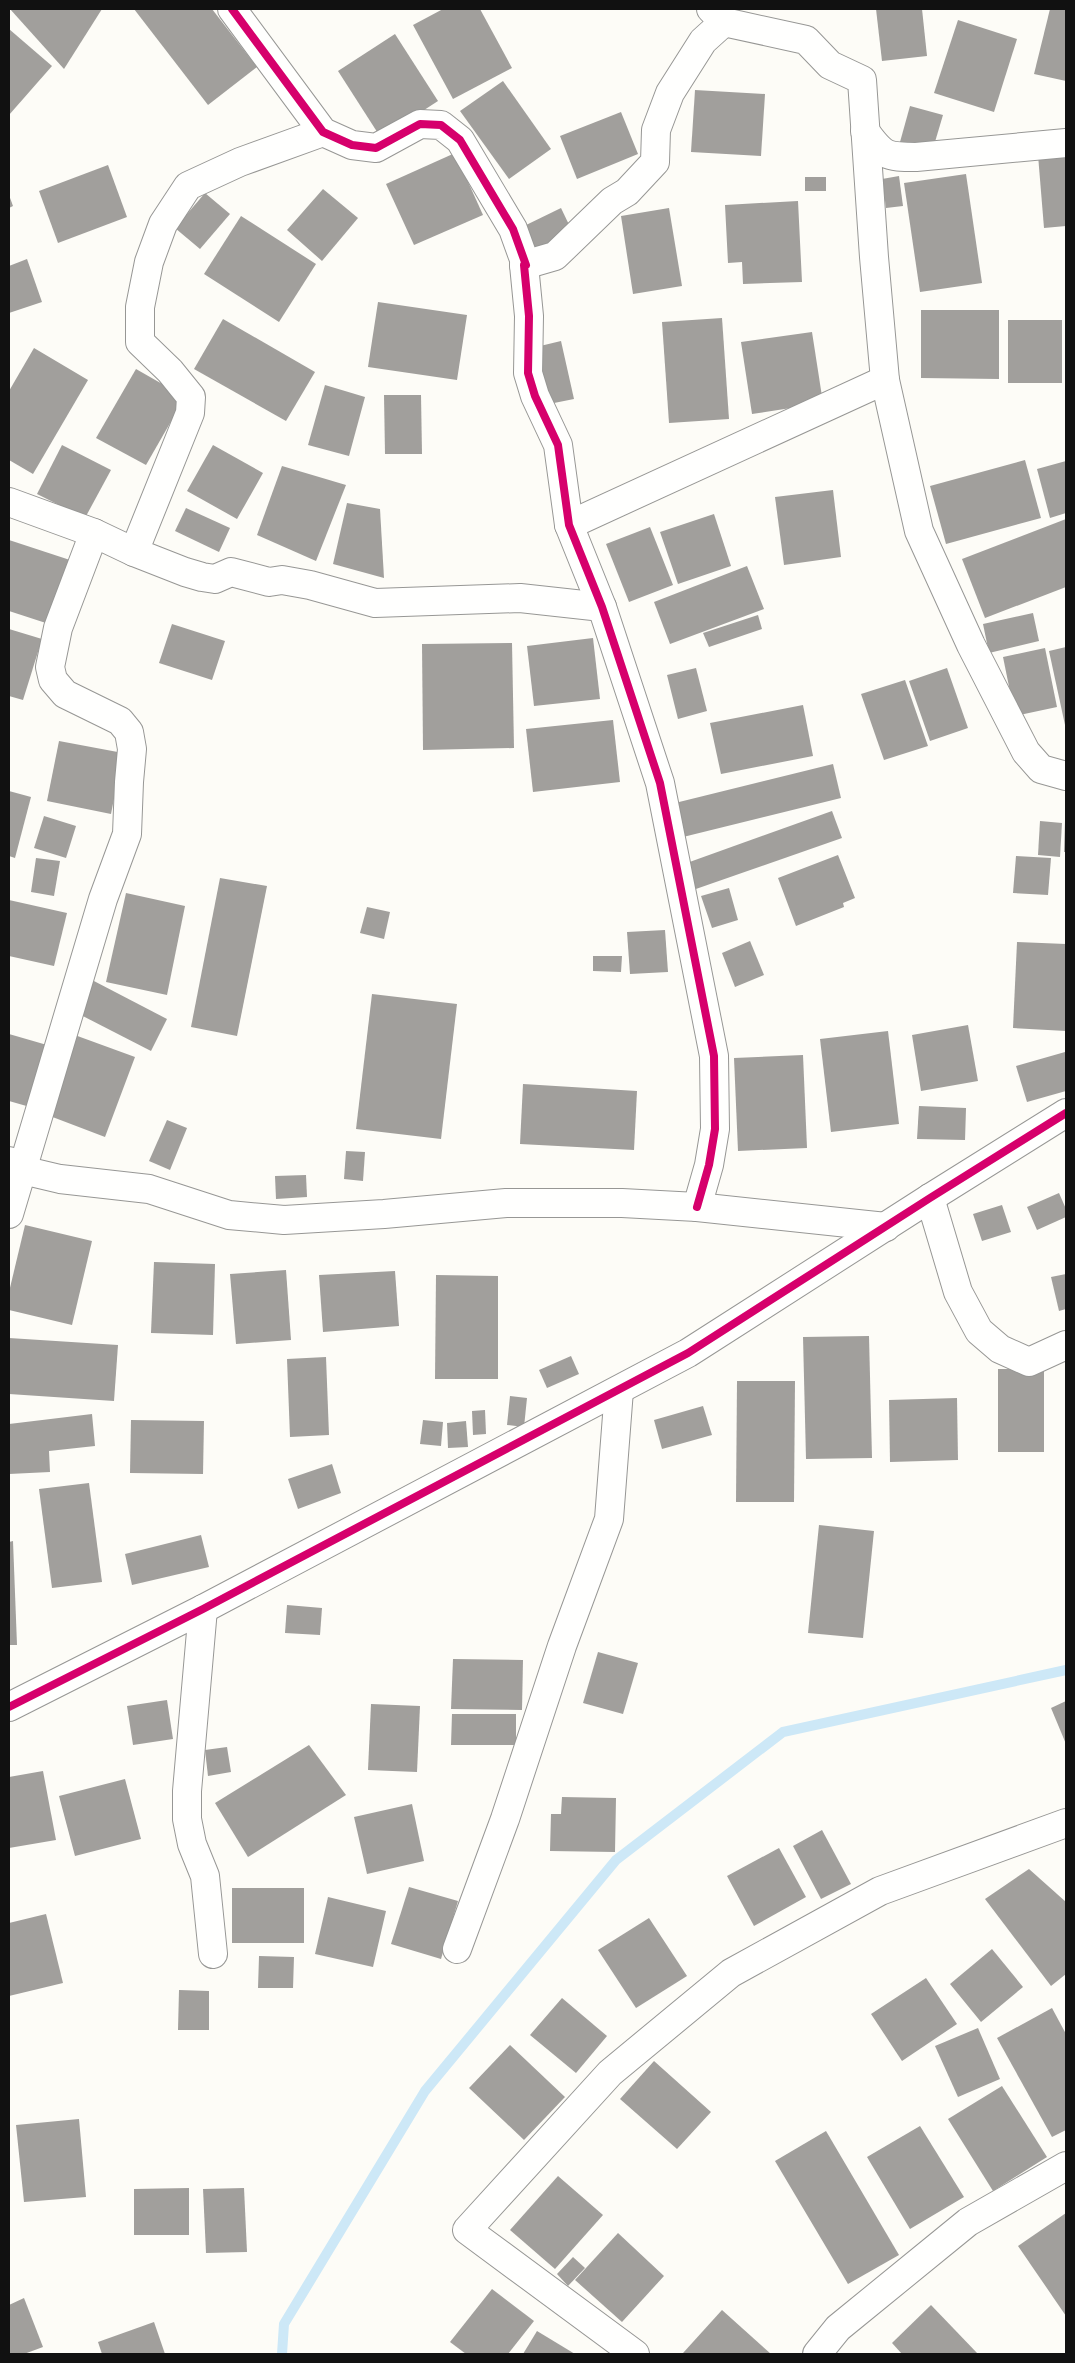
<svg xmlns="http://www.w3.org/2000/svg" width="1075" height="2363" font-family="Literata,serif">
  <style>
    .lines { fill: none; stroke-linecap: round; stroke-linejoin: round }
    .stream { stroke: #cde8f7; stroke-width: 10 }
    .building { fill: #a19f9c }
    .street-casing { stroke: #979795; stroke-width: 30 }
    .street { stroke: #fffffe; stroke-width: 28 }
    .cycleway-casing { stroke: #fff; stroke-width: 11 }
    .cycleway { stroke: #d6006c; stroke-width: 8 }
  </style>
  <rect width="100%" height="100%" fill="#fdfcf7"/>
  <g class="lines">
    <path class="stream" d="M282,2354l2,-30 141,-233 191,-231 167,-128 283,-62"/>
  </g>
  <g class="building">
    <path d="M10,9h92l-38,60z"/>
    <path d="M134,9h78l45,58 -49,38z"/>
    <path d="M443,9h37l32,59 -59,31 -40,-74z"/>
    <path d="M876,9h46l5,47 -45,5z"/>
    <path d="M1050,9h16v72l-32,-7z"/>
    <path d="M958,20l59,19 -23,73 -60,-19z"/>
    <path d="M9,29l43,37 -43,49z"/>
    <path d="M395,34l43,67 -57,37 -43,-67z"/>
    <path d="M503,81l48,68 -42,30 -49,-68z"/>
    <path d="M695,90l70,4 -4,62 -70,-4z"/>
    <path d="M910,106l33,9 -11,37 -32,-10z"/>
    <path d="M621,112l17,42 -61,25 -17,-43z"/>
    <path d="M455,153l28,62 -69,30 -28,-61z"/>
    <path d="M1066,153v73l-22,2 -6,-73z"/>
    <path d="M108,165l19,52 -69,26 -19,-52z"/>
    <path d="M966,174l16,109 -62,9 -16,-109z"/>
    <path d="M899,176l4,30 -17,2 -4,-29z"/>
    <rect x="805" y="177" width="21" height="14"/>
    <path d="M323,189l35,29 -36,43 -35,-31z"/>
    <path d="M205,193l25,21 -30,35 -25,-21z"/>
    <path d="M9,195l4,11 -4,2z"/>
    <path d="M798,201l4,81 -59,2 -1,-22 -14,1 -3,-58z"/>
    <path d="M561,208l12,25 -39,19 -12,-25z"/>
    <path d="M669,208l13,78 -49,8 -12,-78z"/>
    <path d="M241,216l75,48 -37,58 -75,-48z"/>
    <path d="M27,259l15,43 -33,11v-47z"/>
    <path d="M378,302l89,13 -10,65 -89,-13z"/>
    <path d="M921,310h78v69l-78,-1z"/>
    <path d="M722,318l7,101 -60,4 -7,-101z"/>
    <path d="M223,319l92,53 -29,49 -92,-52z"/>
    <rect x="1008" y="320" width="54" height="63"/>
    <path d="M812,332l11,71 -71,11 -11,-72z"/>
    <path d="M561,341l13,58 -25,5 -13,-57z"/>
    <path d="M34,348l54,32 -55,94 -24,-14v-69z"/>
    <path d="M136,369l49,28 -39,68 -50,-27z"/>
    <path d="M325,385l40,12 -16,59 -41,-11z"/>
    <path d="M384,395h37l1,59h-37z"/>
    <path d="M62,445l49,25 -26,48 -48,-24z"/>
    <path d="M213,445l50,28 -26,46 -50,-28z"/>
    <path d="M1025,460l16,58 -95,26 -16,-58z"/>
    <path d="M1066,461v52l-16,5 -13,-49z"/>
    <path d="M282,466l64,19 -30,76 -59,-26z"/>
    <path d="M833,490l8,67 -57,8 -9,-68z"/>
    <path d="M347,503l33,6 4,69 -51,-14z"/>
    <path d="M186,508l44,20 -11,24 -44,-21z"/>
    <path d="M714,514l17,52 -53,18 -18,-52z"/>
    <path d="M1066,519v68l-81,31 -23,-59z"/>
    <path d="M650,527l23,58 -44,17 -23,-58z"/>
    <path d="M9,540l64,21 -21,64 -43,-14z"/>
    <path d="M747,566l17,43 -94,35 -16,-42z"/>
    <path d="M1033,613l6,28 -50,12 -6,-29z"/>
    <path d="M758,615l4,14 -53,18 -6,-14z"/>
    <path d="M172,624l53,17 -13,39 -53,-17z"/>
    <path d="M9,629l33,10 -19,61 -14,-4z"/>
    <path d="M593,638l7,61 -66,7 -7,-60z"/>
    <path d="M512,643l2,105 -91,2 -1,-106z"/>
    <path d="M1066,647v78h-1l-16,-74z"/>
    <path d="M1045,648l12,59 -42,9 -12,-59z"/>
    <path d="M696,668l11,43 -29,8 -11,-44z"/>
    <path d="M947,668l21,60 -38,13 -21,-60z"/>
    <path d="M905,680l23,66 -44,14 -23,-66z"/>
    <path d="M803,705l10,51 -92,18 -11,-51z"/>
    <path d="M613,720l7,62 -87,10 -7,-63z"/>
    <path d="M59,741l64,12 -12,61 -64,-13z"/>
    <path d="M833,764l8,34 -162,40 -8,-34z"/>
    <path d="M9,791l22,6 -16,61 -6,-2z"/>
    <path d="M832,811l10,27 -149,52 -9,-26z"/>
    <path d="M44,816l32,10 -10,32 -32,-10z"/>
    <path d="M1040,821l22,2 -2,34 -22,-2z"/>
    <path d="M1065,821h1v31h-2z"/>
    <path d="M838,855l17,43 -12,5 1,4 -48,19 -18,-48z"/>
    <path d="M1016,856l35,2 -3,37 -35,-2z"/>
    <path d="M36,858l24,3 -6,35 -23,-4z"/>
    <path d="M220,878l47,8 -30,150 -46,-9z"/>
    <path d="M729,888l9,32 -26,8 -11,-32z"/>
    <path d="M126,893l59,13 -18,89 -61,-13z"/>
    <path d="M9,900l58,13 -13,53 -45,-10z"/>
    <path d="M367,907l23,5 -6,27 -24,-6z"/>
    <path d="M665,930l3,42 -38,2 -3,-42z"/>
    <path d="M750,941l14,34 -29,12 -13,-34z"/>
    <path d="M1017,942l49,2v87l-53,-3z"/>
    <path d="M593,956h29l-1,16 -28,-1z"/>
    <path d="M92,980l75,39 -16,32 -76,-39z"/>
    <path d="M372,994l85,10 -16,135 -85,-10z"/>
    <path d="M968,1025l10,56 -57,10 -9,-56z"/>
    <path d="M888,1031l11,93 -68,8 -11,-93z"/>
    <path d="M9,1034l38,11 -17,62 -21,-6z"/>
    <path d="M72,1034l63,23 -30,80 -63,-24z"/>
    <path d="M1065,1052l1,39 -39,11 -11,-36z"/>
    <path d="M803,1055l4,93 -69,3 -4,-93z"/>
    <path d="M523,1084l114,7 -3,59 -114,-6z"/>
    <path d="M919,1106l47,2 -1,32 -48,-1z"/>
    <path d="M167,1120l20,8 -17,42 -21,-9z"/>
    <path d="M346,1151l19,1 -2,29 -19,-2z"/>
    <path d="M306,1175l1,22 -31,2 -1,-23z"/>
    <path d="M1059,1193l7,16v8l-29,13 -10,-23z"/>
    <path d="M1002,1205l9,27 -29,9 -9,-27z"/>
    <path d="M25,1225l67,16 -20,84 -63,-15v-18z"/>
    <path d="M154,1262l61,2 -2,71 -62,-2z"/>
    <path d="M286,1270l5,70 -55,4 -6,-70z"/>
    <path d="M395,1271l4,55 -76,6 -4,-57z"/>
    <path d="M1066,1274v35l-7,2 -8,-34z"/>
    <path d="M436,1275l62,1v103h-63z"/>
    <path d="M869,1336l3,122 -66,1 -3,-122z"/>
    <path d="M9,1338l109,7 -4,56 -105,-7z"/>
    <path d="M571,1356l8,18 -32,14 -8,-18z"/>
    <path d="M326,1357l3,78 -39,2 -3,-78z"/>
    <rect x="998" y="1369" width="46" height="83"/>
    <path d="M737,1381h58l-1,121h-58z"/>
    <path d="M510,1396l17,2 -3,29 -17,-2z"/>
    <path d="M957,1398l1,62 -68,2 -1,-62z"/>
    <path d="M703,1406l9,29 -50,14 -8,-29z"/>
    <path d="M485,1410l1,24 -13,1 -1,-24z"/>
    <path d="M92,1414l3,32 -46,5 1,21 -41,2v-50z"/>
    <path d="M131,1420l73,1 -1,53 -73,-1z"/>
    <path d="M423,1420l20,2 -2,24 -21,-2z"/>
    <path d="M466,1421l2,26 -20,1 -1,-25z"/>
    <path d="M332,1464l9,29 -43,16 -10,-30z"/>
    <path d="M89,1483l13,99 -50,6 -13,-99z"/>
    <path d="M819,1525l55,6 -11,107 -55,-5z"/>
    <path d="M201,1535l8,32 -77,18 -7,-31z"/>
    <path d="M13,1541l4,104h-8v-103z"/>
    <path d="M287,1605l35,3 -2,27 -35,-2z"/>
    <path d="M598,1652l40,11 -15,51 -40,-11z"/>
    <path d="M453,1659l70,1 -1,50 -71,-1z"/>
    <path d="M167,1700l6,39 -40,6 -6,-39z"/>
    <path d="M1066,1701v43l-15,-36z"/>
    <path d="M371,1704l49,2 -3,66 -49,-2z"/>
    <path d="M452,1714h64v31h-65z"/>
    <path d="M309,1745l37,50 -98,62 -33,-54z"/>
    <path d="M227,1747l4,25 -23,4 -3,-26z"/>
    <path d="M43,1771l13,69 -47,8v-71z"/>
    <path d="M125,1779l16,60 -66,17 -16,-60z"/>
    <path d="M562,1797l54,1 -1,54 -65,-1 1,-37h10z"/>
    <path d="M412,1804l12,57 -57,13 -13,-57z"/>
    <path d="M822,1830l29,54 -30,15 -28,-53z"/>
    <path d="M779,1848l27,49 -52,29 -27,-50z"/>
    <path d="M1029,1869l37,33v72l-15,12 -66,-87z"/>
    <path d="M409,1887l49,14 -17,58 -50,-15z"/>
    <rect x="232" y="1888" width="72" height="55"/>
    <path d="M328,1897l58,14 -13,56 -58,-13z"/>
    <path d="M46,1914l17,69 -54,13v-73z"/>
    <path d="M649,1918l38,58 -51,32 -38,-58z"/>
    <path d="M992,1949l31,38 -42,35 -31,-38z"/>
    <path d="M259,1956l35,1 -1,31h-35z"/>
    <path d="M926,1978l31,46 -55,37 -31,-47z"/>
    <path d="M179,1990l30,1v39h-31z"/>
    <path d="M562,1998l45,38 -31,37 -46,-38z"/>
    <path d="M1052,2008l14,26v96l-14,7 -55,-99z"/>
    <path d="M978,2028l22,51 -42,18 -23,-51z"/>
    <path d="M510,2045l55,52 -41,43 -55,-52z"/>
    <path d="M654,2061l57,51 -34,37 -57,-50z"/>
    <path d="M1002,2086l45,71 -54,34 -45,-72z"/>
    <path d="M79,2119l7,78 -62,5 -8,-77z"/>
    <path d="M920,2126l44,71 -54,32 -43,-72z"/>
    <path d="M826,2131l73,124 -51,29 -73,-123z"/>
    <path d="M558,2176l45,39 -48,54 -45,-39z"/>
    <path d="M189,2188v47h-55v-46z"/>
    <path d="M244,2188l3,64 -41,1 -3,-64z"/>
    <path d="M1066,2213v103l-48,-70z"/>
    <path d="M618,2233l46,43 -42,46 -47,-42z"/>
    <path d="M573,2257l12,11 -17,18 -11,-12z"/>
    <path d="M492,2289l42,32 -26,33h-42l-16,-12z"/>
    <path d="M24,2298l19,49 -19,7h-15v-49z"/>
    <path d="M931,2305l47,49h-76l-10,-11z"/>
    <path d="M722,2310l49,44 -88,-1z"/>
    <path d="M154,2322l11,32h-63l-4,-12z"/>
    <path d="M537,2331l38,23h-52z"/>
  </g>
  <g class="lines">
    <g class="street-casing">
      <g id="street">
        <path d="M232,9l91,123 29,13 24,3 44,-24 21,1 19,15 53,89 13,36h-2l5,51 -1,57 7,23 23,49 11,80 33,82 58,176 54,273 1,73 -6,36 -12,42"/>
        <path d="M711,9l13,13 82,18 24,25 32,15 12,177 11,123 34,151 52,114 55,107 15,17 25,7"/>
        <path d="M865,131c18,25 21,26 51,26l150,-14"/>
        <path d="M524,265l31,-9 57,-55 15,-9 28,-30 1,-32 14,-37 33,-52 21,-19"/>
        <path d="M9,502l85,31 40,19 51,20 17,5 13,2 16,-7 38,10 13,-2 28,5 65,18 145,-5 82,9"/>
        <path d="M569,525l316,-145"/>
        <path d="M134,552l56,-139 1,-16 -21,-26 -30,-29v-35l9,-45 14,-38 25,-38 52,-24 83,-30"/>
        <path d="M9,1161l13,9 38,9 89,10 80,26 55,5 100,-6 122,-11h116l75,4 189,20"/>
        <path d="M930,1198l28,94 21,39 21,18 29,13 37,-17"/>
        <path d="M9,1214l94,-315 24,-65 2,-52 3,-33 -3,-17 -9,-11 -55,-27 -12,-14 -3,-13 8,-39 36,-95"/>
        <path d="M203,1609l-16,182v28l5,25 13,32 8,78"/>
        <path d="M9,1707l194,-98 485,-256 242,-155 136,-85"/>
        <path d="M457,1949l48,-130 57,-173 47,-127 10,-129"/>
        <path d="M635,2354l-168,-124 143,-157 121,-100 149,-82 186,-68"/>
        <path d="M817,2354l21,-26 130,-106 98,-56"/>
      </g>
    </g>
    <use href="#street" class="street"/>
    <g class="cycleway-casing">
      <g id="cycleway">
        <path d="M232,9l91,123 29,13 24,3 44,-24 21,1 19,15 53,89 13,36h-2l5,51 -1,57 7,23 23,49 11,80 33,82 58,176 54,273 1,73 -6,36 -12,42"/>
        <path d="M9,1707l194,-98 485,-256 242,-155 136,-85"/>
      </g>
    </g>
    <use href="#cycleway" class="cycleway"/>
  </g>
  <rect width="1075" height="2363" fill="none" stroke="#111111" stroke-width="20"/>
</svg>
